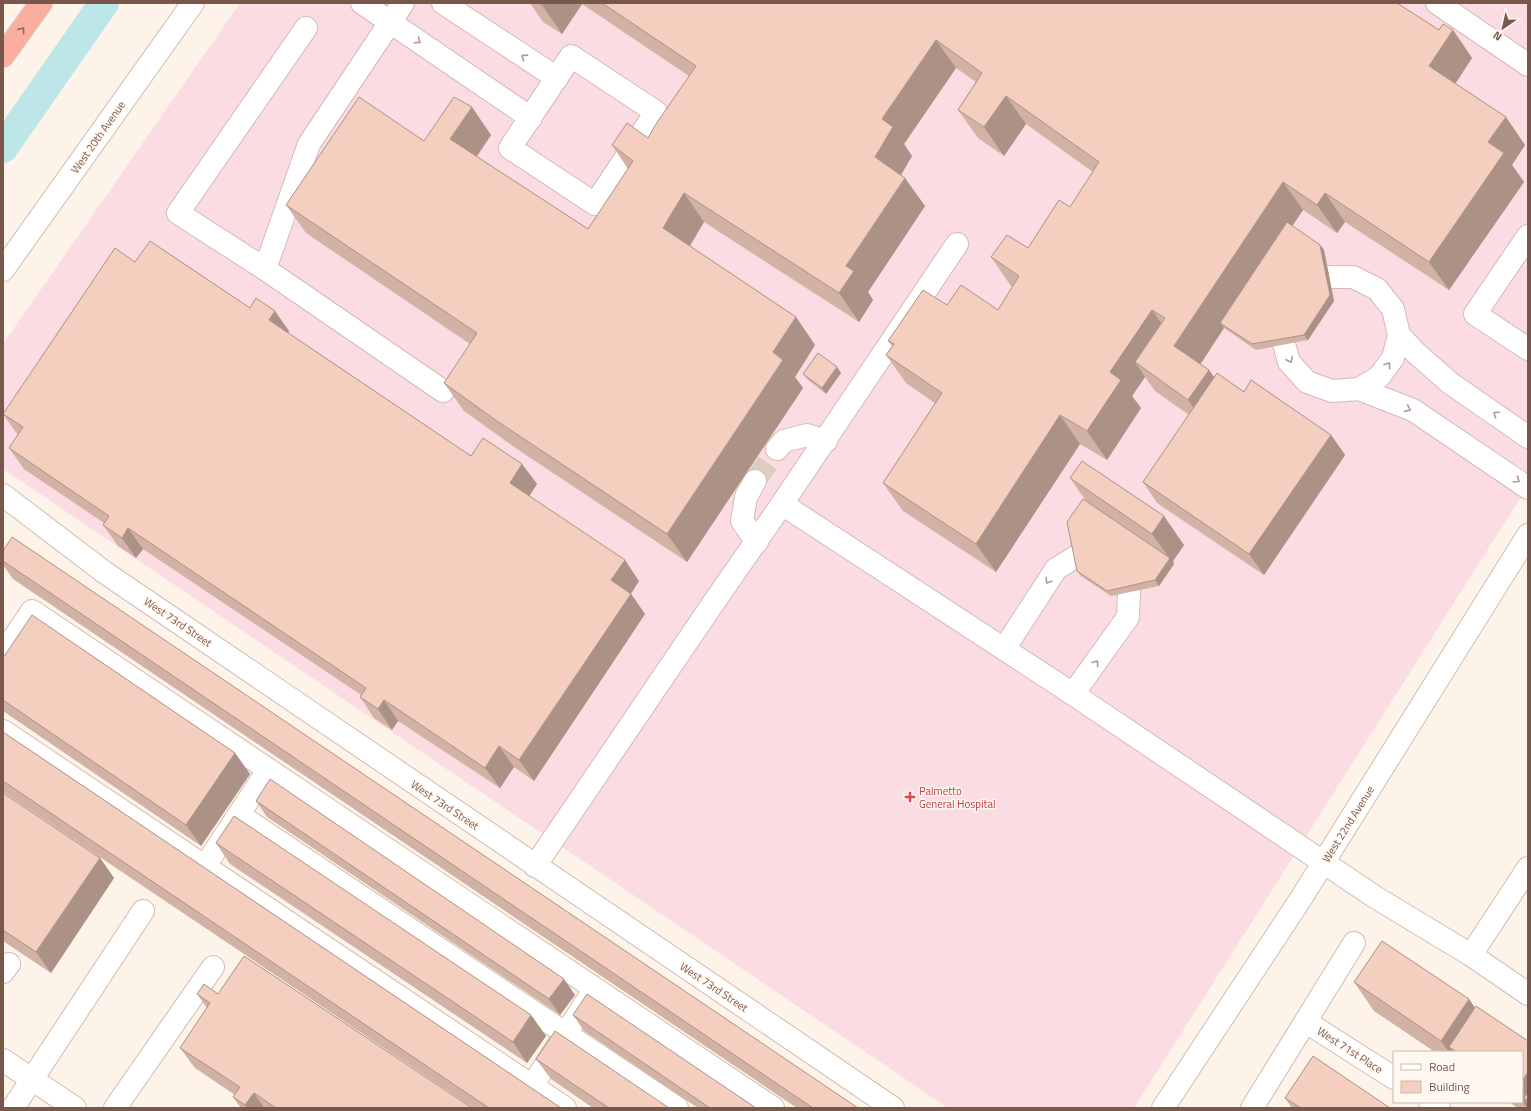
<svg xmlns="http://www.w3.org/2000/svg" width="1531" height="1111" font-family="'Titillium Web',sans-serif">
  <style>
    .medical { fill: #fbdce2 }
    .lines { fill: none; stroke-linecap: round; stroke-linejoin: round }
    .canal { stroke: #bce6e8; stroke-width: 30 }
    .minor-tunnel { stroke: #dcccc2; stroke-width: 22; stroke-dasharray: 22 11; stroke-linecap: butt }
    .minor-casing { stroke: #d3bcb0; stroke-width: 24 }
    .highway-casing { stroke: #d9d0cd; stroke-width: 24 }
    .minor { stroke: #fff; stroke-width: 22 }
    .highway { stroke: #f9ae9e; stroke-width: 22 }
    .wall { fill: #d2b2a4 }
    .shaded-wall { fill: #ab9186 }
    .building { fill: #f4cfbf; stroke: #ab9186 }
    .oneway { stroke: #93685c }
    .oneway2 { stroke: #af9a93 }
    .health-dot { fill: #e0444e; stroke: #fff8f0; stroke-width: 1.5 }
    .labels { text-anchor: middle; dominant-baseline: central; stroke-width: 3; stroke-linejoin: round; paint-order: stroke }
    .street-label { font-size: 11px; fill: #79574b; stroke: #fff8f0 }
    .health-label { font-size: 11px; fill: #be3a42; stroke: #fff8f0; text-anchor: start }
  </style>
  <rect width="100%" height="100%" fill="#fdf3e9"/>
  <path class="medical" d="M240,3h1288v483l-394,622h-186l-945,-639v-125z"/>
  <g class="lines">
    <path class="canal" d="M3,148l101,-145"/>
    <path class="minor-tunnel" d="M755,481l22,-32"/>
    <g class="minor-casing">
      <g id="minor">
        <path d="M362,3l169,115"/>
        <path d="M403,3l-94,141 -44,125 178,122"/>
        <path d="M443,3l114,75"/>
        <path d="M1437,3l91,62"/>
        <path d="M571,56l85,56 -61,92 -85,-56z"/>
        <path d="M1528,236l-53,78 53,35"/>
        <path d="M265,269l-87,-56 128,-185"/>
        <path d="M3,270l190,-267"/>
        <path d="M1303,289l23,-12h27l24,12 16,20 6,26 -6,23 -14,19 -20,12"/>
        <path d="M1286,316l-4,21 7,25 18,20 25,9 27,-2 54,21 115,78"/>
        <path d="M1399,335l17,18 34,30 78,54"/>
        <path d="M777,449l7,-8 23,-6 19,6"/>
        <path d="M755,481l-9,16 -4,24 15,21"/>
        <path d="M3,495l101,77 789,536"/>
        <path d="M782,504l175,-260"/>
        <path d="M1004,649l52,-80 21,-13"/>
        <path d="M3,654l29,-43 741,497"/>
        <path d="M1073,694l55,-77 1,-25"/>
        <path d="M3,731l562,377"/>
        <path d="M239,815l438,293"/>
        <path d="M205,866l63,-96"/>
        <path d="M535,866l177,-261 70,-101 291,190 302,203 96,58 57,39"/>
        <path d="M1471,955l57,-87"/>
        <path d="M3,972l6,-8"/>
        <path d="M1306,1022l88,56"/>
        <path d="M3,1060l72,48"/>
        <path d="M532,1086l60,-93"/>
        <path d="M1430,1102l9,6"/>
        <path d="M13,1108l130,-197"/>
        <path d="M115,1108l98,-141"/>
        <path d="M1163,1108l137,-208 228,-365"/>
        <path d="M1252,1108l102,-165"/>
      </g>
    </g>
    <g class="highway-casing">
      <path id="highway" d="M3,56l38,-53"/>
    </g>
    <use href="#minor" class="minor"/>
    <use href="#highway" class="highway"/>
  </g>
  <g class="wall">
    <path d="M530,3h867l42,27h14l19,28 -17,26 70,61 -13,20 12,17 -75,108 -104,-68 -8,11 -34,-23 -11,16 28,19 4,5 10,51 -26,39 -52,10 -32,-22 -24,36 14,13 117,58 14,20 -81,120 -107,-72 -14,-21 46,-67 -34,-24 -10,-14 -13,19 9,12 -34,52 -27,-16 -84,128 -93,-61 -20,-28 53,-79 -30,-21 -20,-28 6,-9 -4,-5 59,-36 51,5 15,-23 -2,-1 -20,-29 37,-9 42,-41 23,-35 -67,-48 -22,32 -26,-18 -20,-28 18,-28 -20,-14 -52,76 8,12 -11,19 24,31 -57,86 5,8 -14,22 -155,-100 -14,24 106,71 19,28 -20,32 8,11 -116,174 -170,-113 -53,-38 -20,-28 26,-39 -164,-111 -20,-28 138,-64 67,-6 -14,22 111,72 40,-60 -16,-24 36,-7 41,-62 -107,-72 -20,30 -19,-12z"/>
    <path d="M135,262l115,46 39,23 -1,2 183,123 51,8 15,20 -8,12 110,85 -8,13 14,20 -111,167 -20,-14 -14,21 -102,-67 -6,9 -18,-12 -14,-21 1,-2 -218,-146 -7,9 -18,-12 -15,-21 1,-2 -80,-54 -15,-21 9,-13 -15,-21z"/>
    <path d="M841,373l-15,21 -19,-15 -4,-5z"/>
    <path d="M1070,478l114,67 -11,16 1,3 -15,22 -48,10 -30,-20 -4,-5 9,-70z"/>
    <path d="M3,551l855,557h-61l-784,-529 -10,-14z"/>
    <path d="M3,658l232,95 15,21 -49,72 -198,-135z"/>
    <path d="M3,732l558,376h-88l-470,-316z"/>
    <path d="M3,793l97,65 14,20 -63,95 -48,-32z"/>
    <path d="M256,801l319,194 -15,20 -293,-198z"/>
    <path d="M216,843l315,172 15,21 -19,27 -297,-199z"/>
    <path d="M1354,982l121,26 53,33v67h-10l-9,-6h13v-50h-87l-61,-41z"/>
    <path d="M197,994h21l254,114h-231l-8,-11 2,-2 -40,-27 -15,-20 27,-40z"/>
    <path d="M573,1015l183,93h-58l-114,-77z"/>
    <path d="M536,1059l133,49h-76l-42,-29z"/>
    <path d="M1285,1098l105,10h-98z"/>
  </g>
  <g class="shaded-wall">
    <path d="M544,3h37l1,1 -20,30 -20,-29z"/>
    <path d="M1453,30l19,28 -24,37 -19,-29z"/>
    <path d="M936,40l20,28 -52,76 8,12 -17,29 -20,-28 7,-38z"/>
    <path d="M1006,96l20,28 -22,32 -20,-29z"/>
    <path d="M472,107l19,28 -22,32 -19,-28z"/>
    <path d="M1506,117l19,28 -13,20 12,17 -75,108 -20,-28 59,-120z"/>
    <path d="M905,178l20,28 -57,86 5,8 -14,22 -20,-29 7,-27z"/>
    <path d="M1283,182l20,28 -78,116 -5,-3 4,5 -30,46 -20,-28z"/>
    <path d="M684,193l20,29 -21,35 -20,-29z"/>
    <path d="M1325,193l20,29 -8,11 -20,-28z"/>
    <path d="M1320,245l4,5 10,51 -26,39 -4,-5z"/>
    <path d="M1152,310l20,28 -37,24 10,15 -13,19 9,12 -34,52 -20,-29 23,-59z"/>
    <path d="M275,311l14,20 -6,10 -14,-21z"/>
    <path d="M796,317l19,28 -20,32 8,11 -116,174 -20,-28 106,-182z"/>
    <path d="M837,367l4,6 -15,21 -4,-6z"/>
    <path d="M1209,370l20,28 -21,30 -20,-28z"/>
    <path d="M1060,415l20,29 -84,128 -20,-28z"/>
    <path d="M1331,435l14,20 -81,120 -15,-21z"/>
    <path d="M522,464l15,20 -13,20 -14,-21z"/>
    <path d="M1164,516l20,29 -11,16 1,3 -15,22 -4,-6 15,-21 -18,-25z"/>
    <path d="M128,528l15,21 -7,9 -14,-20z"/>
    <path d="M625,560l14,21 -13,20 -15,-21z"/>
    <path d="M631,594l14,20 -111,167 -15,-21z"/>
    <path d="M384,700l14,21 -6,9 -14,-21z"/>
    <path d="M499,746l15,21 -14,21 -15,-20z"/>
    <path d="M235,753l15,21 -49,72 -15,-21z"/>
    <path d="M100,858l14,20 -63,95 -15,-21z"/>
    <path d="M564,979l11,16 -15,20 -11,-16z"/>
    <path d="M1469,999l20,29 -40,19 4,5h-4l-8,-11z"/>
    <path d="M531,1015l15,21 -19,27 -14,-21z"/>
    <path d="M1528,1072v28l-4,-2 4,5v5h-1l-5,-7v-20z"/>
    <path d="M254,1093l10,15h-17l-2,-3z"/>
  </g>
  <g class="building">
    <path d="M538,3h6l-2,2z"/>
    <path d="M602,3h795l42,27 4,-6 10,6 -24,36 77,51 -18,25 16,11 -75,109 -104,-69 -8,12 -34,-23 -109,164 35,24 -21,30 -53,-38 30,-44 -13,-8 -42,62 11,8 -34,51 -27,-16 -84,129 -93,-61 59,-90 -56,-38 8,-11 -6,-3 35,-51 24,15 14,-20 37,25 21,-34 -28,-19 16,-22 21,13 31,-48 11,7 29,-45 -93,-66 -22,31 -26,-17 24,-37 -46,-33 -54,79 11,8 -18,30 30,21 -59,88 8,5 -15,22 -155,-100 -21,35 133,89 -23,35 10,8 -116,174 -170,-113 -53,-38 33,-50 -191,-128 73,-108 65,44 30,-44 18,10 -22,32 138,90 45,-68 -21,-16 15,-22 21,15 8,-14 40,-58z"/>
    <path d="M1287,222l33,23 10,50 -26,40 -52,9 -32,-21z"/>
    <path d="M150,241l100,67 6,-10 19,13 -6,9 202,136 12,-18 39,26 -12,19 115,77 -14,20 20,14 -112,166 -20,-14 -14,22 -101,-68 -6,9 -18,-12 6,-9 -238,-160 -6,10 -19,-13 6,-9 -100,-68 14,-21 -20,-13 112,-166 20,14z"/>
    <path d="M818,353l19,14 -15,21 -19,-14z"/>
    <path d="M1217,373l27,19 7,-12 80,55 -82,119 -106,-72z"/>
    <path d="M1082,461l82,55 -12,18 -82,-56z"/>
    <path d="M1083,499l87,59 -15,22 -48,11 -30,-20 -10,-49z"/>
    <path d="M12,537l846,571h-45l-810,-547v-10z"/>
    <path d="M32,615l203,138 -49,72 -183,-125v-42z"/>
    <path d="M3,732l558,376h-72l-486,-327z"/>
    <path d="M270,779l294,200 -15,20 -293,-198z"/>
    <path d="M3,793l97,65 -64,94 -33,-22z"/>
    <path d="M234,816l297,199 -18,27 -297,-199z"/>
    <path d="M1382,941l87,58 -28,42 -87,-59z"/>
    <path d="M244,956l228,152h-196l-22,-15 -9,12 -12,-8 7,-10 -60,-39 30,-45 -13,-9 7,-10 14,10z"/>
    <path d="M587,994l169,114h-46l-137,-93z"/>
    <path d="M1476,1006l52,35v31l-6,9v-29h-65l-8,-5z"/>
    <path d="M555,1031l114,77h-60l-73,-49z"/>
    <path d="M1313,1056l77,52h-89l-16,-10z"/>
    <path d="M1528,1092v8l-4,-2z"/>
  </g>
  <defs><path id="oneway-chevron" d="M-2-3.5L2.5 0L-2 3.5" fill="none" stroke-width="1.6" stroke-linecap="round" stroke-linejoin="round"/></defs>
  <use class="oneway" href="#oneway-chevron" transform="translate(22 30) rotate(-54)"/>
  <g class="oneway2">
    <use href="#oneway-chevron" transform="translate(418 41) rotate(34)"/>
    <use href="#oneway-chevron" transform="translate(524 57) rotate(-147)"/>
    <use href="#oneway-chevron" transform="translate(1290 360) rotate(65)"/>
    <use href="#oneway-chevron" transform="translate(1388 365) rotate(-54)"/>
    <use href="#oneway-chevron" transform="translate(1408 409) rotate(24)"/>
    <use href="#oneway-chevron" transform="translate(1496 414) rotate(-145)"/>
    <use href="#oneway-chevron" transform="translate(1517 480) rotate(35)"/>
    <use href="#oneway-chevron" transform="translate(1048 581) rotate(123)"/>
    <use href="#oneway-chevron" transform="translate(1096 663) rotate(-54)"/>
  </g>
  <path class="health-dot" d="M908 791h4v4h4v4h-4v4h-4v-4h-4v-4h4z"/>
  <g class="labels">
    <g class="street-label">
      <text transform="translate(98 137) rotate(-55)">West 20th Avenue</text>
      <text transform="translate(178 622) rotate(34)">West 73rd Street</text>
      <text transform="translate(445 805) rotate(34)">West 73rd Street</text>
      <text transform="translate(1348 824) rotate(-58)">West 22nd Avenue</text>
      <text transform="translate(714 987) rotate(34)">West 73rd Street</text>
      <text transform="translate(1350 1050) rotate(33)">West 71st Place</text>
    </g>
    <g class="health-label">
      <text x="919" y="791">Palmetto<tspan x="919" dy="13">General Hospital</tspan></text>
    </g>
  </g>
  <rect width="1531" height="1111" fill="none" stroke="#79574b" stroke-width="8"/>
  <rect x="1393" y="1051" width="130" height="52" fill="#fff8f0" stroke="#c9b8ae"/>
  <rect x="1401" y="1064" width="20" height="6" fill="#ffffff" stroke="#c9b8ae"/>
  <text x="1429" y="1071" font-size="12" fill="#79574b">Road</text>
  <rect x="1401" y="1081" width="20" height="12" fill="#f4cfbf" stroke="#c9b8ae"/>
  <text x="1429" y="1091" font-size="12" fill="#79574b">Building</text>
  <g transform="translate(1503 28) rotate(214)" stroke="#fff8f0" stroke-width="3" paint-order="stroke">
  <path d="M0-3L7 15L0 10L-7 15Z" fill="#79574b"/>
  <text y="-6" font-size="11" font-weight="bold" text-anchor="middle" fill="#79574b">N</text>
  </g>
</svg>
